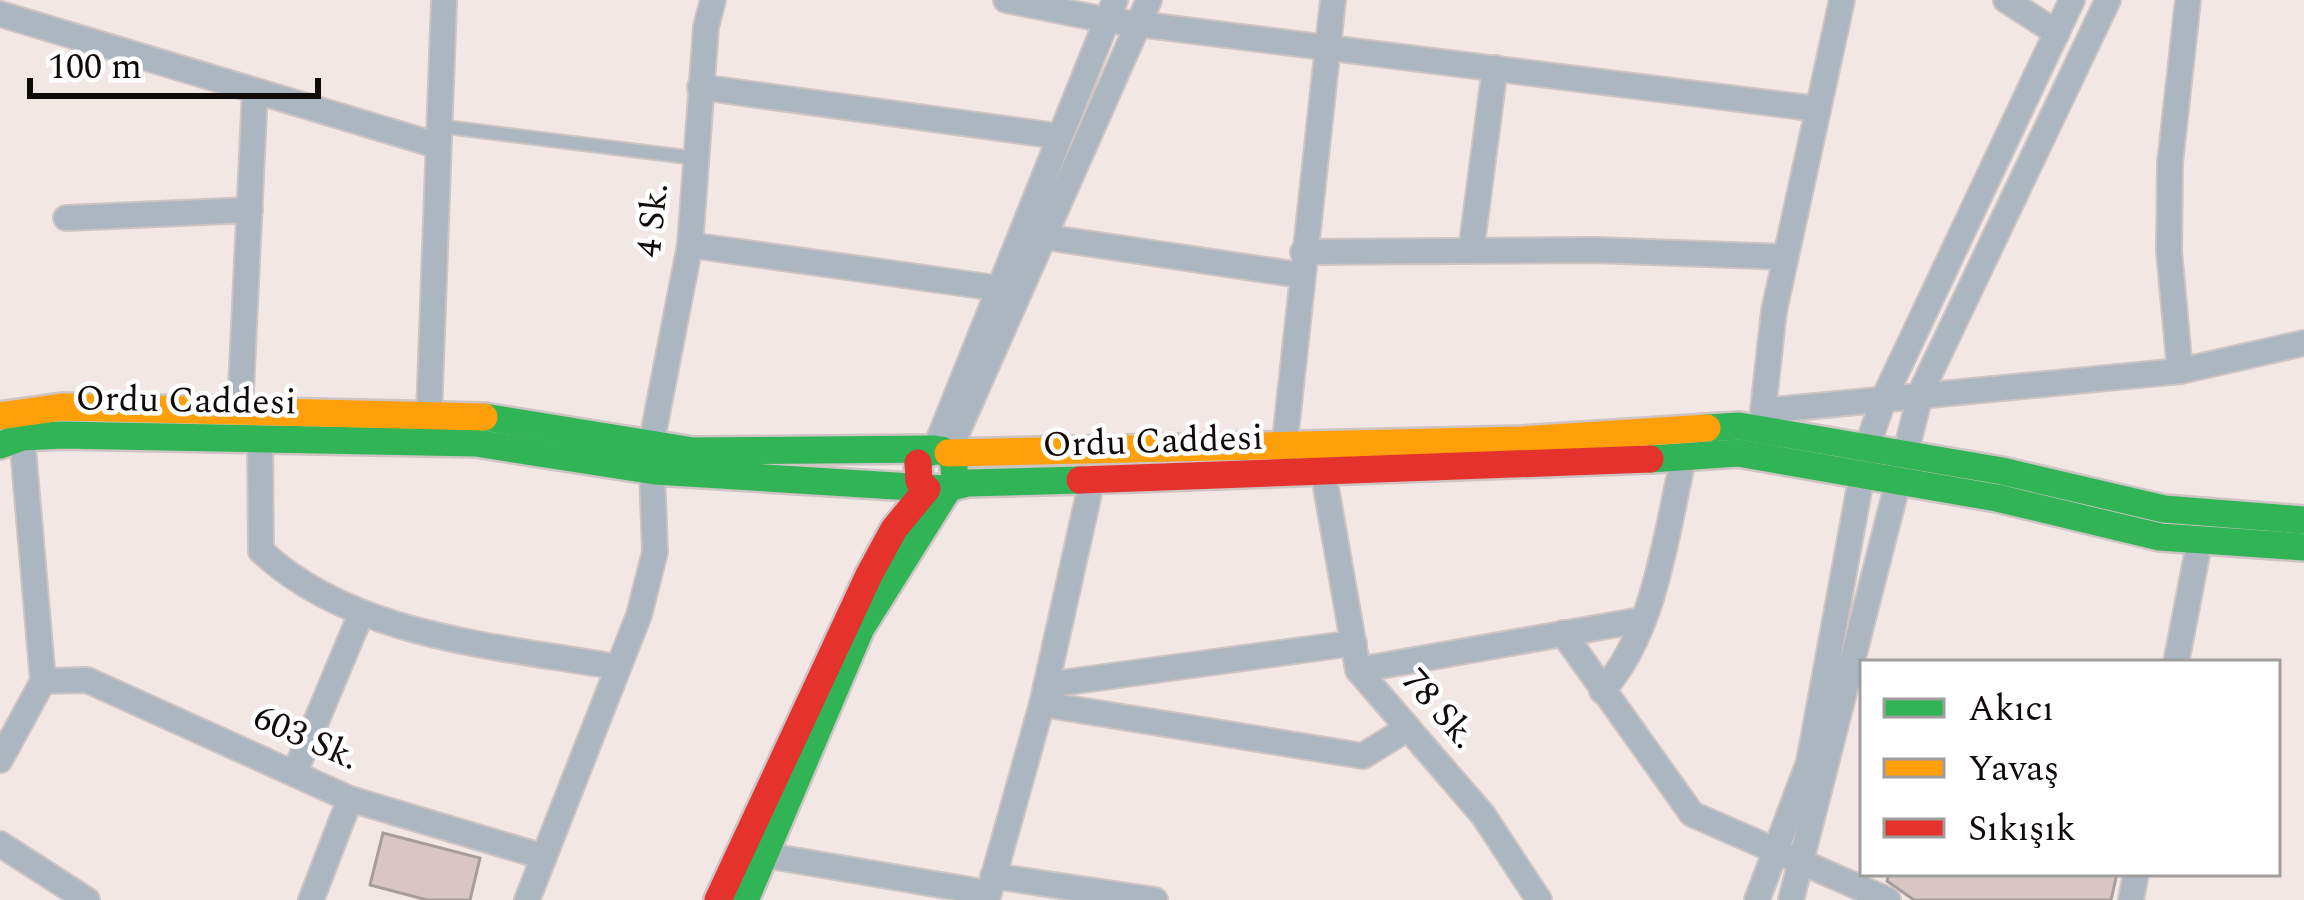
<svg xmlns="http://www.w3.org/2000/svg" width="2304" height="900" font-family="Spectral,serif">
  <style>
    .building { fill: #d9c6c4; stroke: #a69d9c; stroke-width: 3 }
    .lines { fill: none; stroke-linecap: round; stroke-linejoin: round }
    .lane-casing { stroke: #cec4c4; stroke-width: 16 }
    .street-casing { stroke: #cec4c4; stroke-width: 28 }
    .fast-casing { stroke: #cec4c4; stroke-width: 32 }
    .slow-casing { stroke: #cec4c4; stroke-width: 32 }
    .jam-casing { stroke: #cec4c4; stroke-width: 32 }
    .lane { stroke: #abb6c0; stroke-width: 12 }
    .street { stroke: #abb6c0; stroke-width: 24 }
    .fast { stroke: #30b455; stroke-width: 27 }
    .slow { stroke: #ff9f0a; stroke-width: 27 }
    .jam { stroke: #e5322d; stroke-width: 27 }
    .labels { text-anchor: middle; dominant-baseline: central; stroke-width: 9; stroke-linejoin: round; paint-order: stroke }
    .street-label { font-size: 36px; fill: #110a0a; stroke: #fff }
  </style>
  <rect width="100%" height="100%" fill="#f3e7e6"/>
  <g class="building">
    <path d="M383,833l97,25 -10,42h-43l-57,-15z"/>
    <path d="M1889,873h228l-6,27h-197l-27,-19z"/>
  </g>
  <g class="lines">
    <g class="lane-casing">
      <path id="lane" d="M438,126l257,32"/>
    </g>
    <g class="street-casing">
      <g id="street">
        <path d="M1006,0l100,20 712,89"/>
        <path d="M2006,0l51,33"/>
        <path d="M0,14l436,131"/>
        <path d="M700,87l357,49"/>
        <path d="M66,218l184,-8"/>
        <path d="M1045,237l255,38"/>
        <path d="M690,245l306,43"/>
        <path d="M1471,251l24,-183"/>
        <path d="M1303,252l291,-2 191,7"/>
        <path d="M2180,371l-11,-120 1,-88 18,-163"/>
        <path d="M240,411l15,-320"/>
        <path d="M1763,411l417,-40 124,-28"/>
        <path d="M429,415l15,-415"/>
        <path d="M1761,428l13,-117 68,-311"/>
        <path d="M260,439l1,112c91,86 237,95 356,116"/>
        <path d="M935,449l180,-449"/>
        <path d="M948,453l201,-453"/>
        <path d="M1283,459l50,-459"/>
        <path d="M1321,459l37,211 125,145 56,85"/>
        <path d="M1563,633l129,181 196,86"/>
        <path d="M2176,663l24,-124"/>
        <path d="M1358,670l283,-50"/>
        <path d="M43,681l44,-1 263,119 194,58"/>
        <path d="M1046,685l308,-42"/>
        <path d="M1602,691c54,-59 64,-159 82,-235"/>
        <path d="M1042,704l321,52 45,-28"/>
        <path d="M0,760l43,-79 -21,-244"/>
        <path d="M295,772l66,-158"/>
        <path d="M0,844l87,56"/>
        <path d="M764,855l224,38"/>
        <path d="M993,876l162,24"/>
        <path d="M311,900l39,-101"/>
        <path d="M527,900l112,-285 16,-63 -4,-107 39,-200 16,-218 7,-27"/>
        <path d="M987,900l55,-196 50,-224"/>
        <path d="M1757,900l52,-138 58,-315 17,-49 188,-398"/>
        <path d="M1791,900l130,-508 187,-392"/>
        <path d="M2131,900l5,-27"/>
      </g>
    </g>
    <g class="fast-casing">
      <g id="fast">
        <path d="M484,417l209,34 242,-2"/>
        <path d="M1707,428l32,-2 263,45 162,38 140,11"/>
        <path d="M0,445l22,-8 41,-2 413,8 179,28 289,18 24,-6 112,-3"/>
        <path d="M1650,459l88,-6 259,45 163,39 144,10"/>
        <path d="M745,900l116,-272 94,-150 -2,-20 -11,-8 -17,3 -7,10"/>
      </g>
    </g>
    <g class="slow-casing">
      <g id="slow">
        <path d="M0,416l62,-9 422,10"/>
        <path d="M948,453l574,-13 185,-12"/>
      </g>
    </g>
    <g class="jam-casing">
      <g id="jam">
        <path d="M1080,480l570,-21"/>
        <path d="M718,900l151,-325 25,-46 33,-40 -8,-8 -1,-18"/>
      </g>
    </g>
    <use href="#lane" class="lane"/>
    <use href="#street" class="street"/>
    <use href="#fast" class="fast"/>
    <use href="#slow" class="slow"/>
    <use href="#jam" class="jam"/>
  </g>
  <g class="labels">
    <g class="street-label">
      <text transform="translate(653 220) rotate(-84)">4 Sk.</text>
      <text transform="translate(186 401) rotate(1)">Ordu Caddesi</text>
      <text transform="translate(1153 442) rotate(-2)">Ordu Caddesi</text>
      <text transform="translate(1439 709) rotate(49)">78 Sk.</text>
      <text transform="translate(306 738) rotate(24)">603 Sk.</text>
    </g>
  </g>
  <rect x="1860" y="660" width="420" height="216" fill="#ffffff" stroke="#a09d9d" stroke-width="3"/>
  <rect x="1884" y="699" width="60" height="18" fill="#30b455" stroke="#a09d9d" stroke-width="3"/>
  <text x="1968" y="720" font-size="36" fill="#110a0a">Akıcı</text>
  <rect x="1884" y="759" width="60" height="18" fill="#ff9f0a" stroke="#a09d9d" stroke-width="3"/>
  <text x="1968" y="780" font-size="36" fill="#110a0a">Yavaş</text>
  <rect x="1884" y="819" width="60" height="18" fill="#e5322d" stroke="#a09d9d" stroke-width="3"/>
  <text x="1968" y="840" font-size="36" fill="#110a0a">Sıkışık</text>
  <path d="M30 78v18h288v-18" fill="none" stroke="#110a0a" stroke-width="6"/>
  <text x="48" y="78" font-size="36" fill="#110a0a" stroke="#ffffff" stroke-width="9" paint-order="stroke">100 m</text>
</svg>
